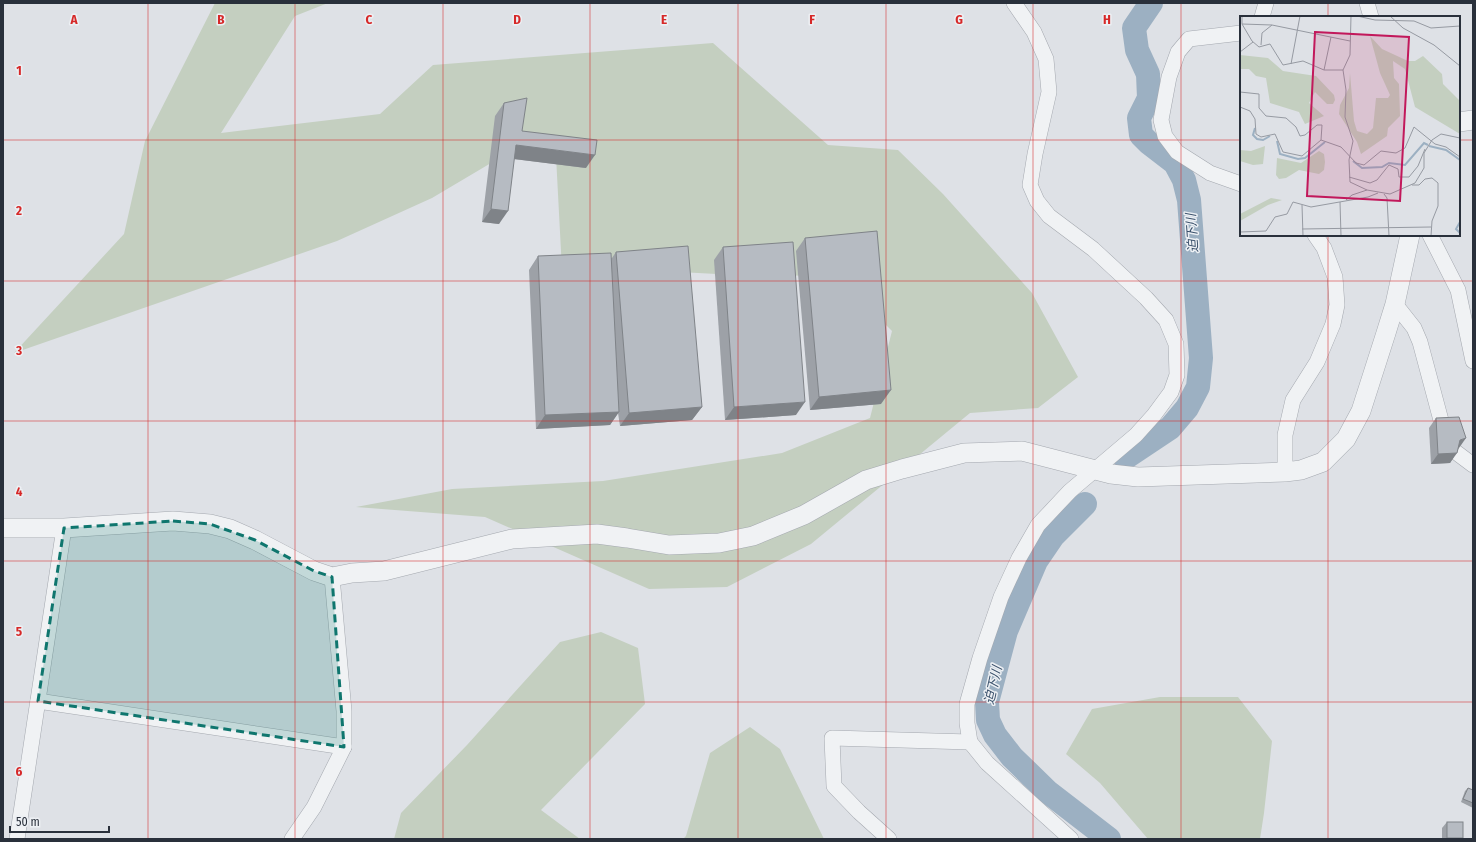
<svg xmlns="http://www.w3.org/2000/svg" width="1476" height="842" font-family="'Fira Sans Condensed','Noto Sans JP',sans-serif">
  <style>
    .green { fill: #c4cfc0 }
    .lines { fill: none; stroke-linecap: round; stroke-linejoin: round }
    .river { stroke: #9cb0c2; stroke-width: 24 }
    .minor-casing { stroke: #a4a8af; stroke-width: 16 }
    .tertiary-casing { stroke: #a4a8af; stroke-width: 20 }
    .minor { stroke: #f0f2f4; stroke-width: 15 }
    .tertiary { stroke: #f0f2f4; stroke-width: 19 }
    .wall { fill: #9da1a7 }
    .shaded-wall { fill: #7f8388 }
    .building { fill: #b6bbc2; stroke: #7f8388 }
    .marked { fill: #0f766e; fill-opacity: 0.2; stroke: #0f766e; stroke-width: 3; stroke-dasharray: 8 5; stroke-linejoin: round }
    .grid { fill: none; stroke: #d62828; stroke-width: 1; stroke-opacity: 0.55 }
    .labels { text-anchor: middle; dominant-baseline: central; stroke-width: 3; stroke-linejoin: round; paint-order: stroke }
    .water-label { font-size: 13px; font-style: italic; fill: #384f6a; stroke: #edf0f4 }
    .inset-river { fill: none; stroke: #9cb0c2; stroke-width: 2 }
    .inset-road { fill: none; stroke: #969aa2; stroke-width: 1 }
    .view { fill: #c2185b; fill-opacity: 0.15; stroke: #c2185b; stroke-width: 2 }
    .inset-edge { fill: none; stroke: #29303b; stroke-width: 2 }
    .grid-label { font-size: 13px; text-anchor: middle; font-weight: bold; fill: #d62828; stroke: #edf0f4; stroke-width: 3; stroke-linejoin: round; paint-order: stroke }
  </style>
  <rect width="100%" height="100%" fill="#dee1e6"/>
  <g class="green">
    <path d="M215,3h113l-33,13 -74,117 159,-19 53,-49 280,-22 115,102 70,5 45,44 89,99 46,84 -40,31 -68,5 -159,131 -84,43 -78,2 -164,-72 -129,-10 96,-18 151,-8 179,-28 88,-35 22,-87 -55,-55 -102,-1 -111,-6 -62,1 -6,-114 -28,-15 -96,57 -95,43 -323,112 110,-119 21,-93z"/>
    <path d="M601,632l37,16 7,56 -104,106 39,29h-186l7,-26 66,-68 93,-103z"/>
    <path d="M1160,697h78l34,44 -8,72 -4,26h-112l-48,-56 -34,-29 26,-45z"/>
    <path d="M750,727l30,22 44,90h-141l3,-3 24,-83z"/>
  </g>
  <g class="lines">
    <g class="river">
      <path d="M1125,458l45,-30 17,-20 11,-21 3,-29 -12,-158 -5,-20 -9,-17 -26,-20 -8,-8 -2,-17 10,-20 -1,-24 -11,-24 -3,-22 17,-25"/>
      <path d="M1085,504l-32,32 -17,25 -30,70 -19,71 1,18 7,15 17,22 36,35 61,47"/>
    </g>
    <g class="minor-casing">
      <g id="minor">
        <path d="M1014,3l20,29 12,27 3,33 -14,62 -5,31 7,16 12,15 44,33 53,49 20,22 10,24 1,31 -6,17 -17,23 -18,20 -66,56 -32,34 -19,33 -18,39 -21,61 -13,46v19l3,19 17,21 84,76"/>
        <path d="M1367,3l4,14"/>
        <path d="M1262,17l4,-14"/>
        <path d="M1241,33l-52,6 -11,13 -9,25 -8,43 4,16 12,16 33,21 31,11"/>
        <path d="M1430,235l28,55 15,71"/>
        <path d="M1395,304l19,24 6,14 26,97 7,11 20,15"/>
        <path d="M1285,472v-37l8,-35 24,-38 16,-38 4,-19 -2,-28 -11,-29 -9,-13"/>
        <path d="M38,701l306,46"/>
        <path d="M17,839l47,-311"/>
        <path d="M292,839l22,-32 30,-60v-36l-12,-134"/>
        <path d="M889,839l-30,-27 -25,-26 -2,-48 138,4"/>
      </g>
    </g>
    <g class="tertiary-casing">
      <g id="tertiary">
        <path d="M1459,122l14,-2"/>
        <path d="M3,528h61l109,-7 37,3 20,5 25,11 59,31 18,6 20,-4 32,-2 128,-32 85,-5 30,4 42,7 50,-2 34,-7 51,-21 62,-35 36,-11 62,-16 58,-2 89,23 27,3 147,-5 16,-2 22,-8 23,-23 15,-28 25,-78 9,-29 15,-69"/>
      </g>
    </g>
    <use href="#minor" class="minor"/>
    <use href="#tertiary" class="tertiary"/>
  </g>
  <g class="wall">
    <path d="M504,103l18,28 64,37 -72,-9 -15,65 -17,-2 13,-106z"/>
    <path d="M805,238l76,166 -71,6 -14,-159z"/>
    <path d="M723,247l73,168 -71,5 -11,-160z"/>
    <path d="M616,252l86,155 -10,13 -72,6 -2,-13 -8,12 -74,4 -7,-159 9,-14 74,2z"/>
    <path d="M1436,418l23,30 -9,15 -19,1 -2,-36z"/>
    <path d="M1468,788l5,2v18l-12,-6 4,-11z"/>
    <path d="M1447,822l16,16 -1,1h-20v-11z"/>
  </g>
  <g class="shaded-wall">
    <path d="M516,145l79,10 -9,13 -80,-10z"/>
    <path d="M491,209l17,2 -9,13 -17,-2z"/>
    <path d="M891,390l-10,14 -71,6 9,-13z"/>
    <path d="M805,402l-9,13 -71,5 9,-13z"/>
    <path d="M702,407l-10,13 -72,6 9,-13z"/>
    <path d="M619,412l-9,13 -74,4 9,-14z"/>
    <path d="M1466,438l-7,10 -6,2 7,-10z"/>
    <path d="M1457,453l-7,10 -19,1 7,-10z"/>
    <path d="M1447,838h16l-1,1h-16z"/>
  </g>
  <g class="building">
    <path d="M527,98l-5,33 75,9 -2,15 -79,-10 -8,66 -17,-2 13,-106z"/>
    <path d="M877,231l14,159 -72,7 -14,-159z"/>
    <path d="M793,242l12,160 -71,5 -11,-160z"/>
    <path d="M688,246l14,161 -73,6 -13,-161z"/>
    <path d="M611,253l8,159 -74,3 -7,-159z"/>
    <path d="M1459,417l7,21 -6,2 -3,13 -19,1 -2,-36z"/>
    <path d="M1468,788l5,2v13l-10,-4z"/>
    <rect x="1447" y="822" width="16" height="16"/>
  </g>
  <path class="marked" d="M173,521l37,3 45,16 59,31 18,6 12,170 -306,-46 26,-173z"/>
  <path class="grid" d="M148,3v836M295,3v836M443,3v836M590,3v836M738,3v836M886,3v836M1033,3v836M1181,3v836M1328,3v14M3,140h1238M1459,140h14M1328,235v604M3,281h1470M3,421h1470M3,561h1470M3,702h1470"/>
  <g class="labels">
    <g class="water-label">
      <text transform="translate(1192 233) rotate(-94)">迫下川</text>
      <text transform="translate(993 685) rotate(-77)">迫下川</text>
    </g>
  </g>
  <g transform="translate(1240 16)">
    <rect width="220" height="220" fill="#dee1e6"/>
    <path d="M130,20l12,13 26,12h7l8,-5 19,18 1,10 17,17v33l-45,-27 -10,-38 -12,-8 1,17 5,6 1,32 -12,12 -1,8 -26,18 -4,-12 -18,-28 1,-9 9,-17 1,-15 4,48 3,10 10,3 6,-6 3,-30h12l2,-3 -10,-22zM0,39l28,3 15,13 33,5 18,19 1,5 -2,4h-6l-12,-12 -6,11 15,13 -19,8 -6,-12 -29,-9 -4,-25 -10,-2 -7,-7h-9zM25,130l-2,18 -10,1 -13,-4v-11l11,1zM79,135l5,3 1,8 -1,8 -5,4 -20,-4 -13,8 -7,1 -3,-4 1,-17 24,5zM31,182l11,2 -14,5 -28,16v-7z" fill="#c4cfc0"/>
    <path class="inset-river" d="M15,112l-2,7 4,4 6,1 7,-4M37,125l3,13 18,5 7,-1 20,-16M189,130l17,4 14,10M113,145l9,7 20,-1 7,-4 16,2 19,-22 4,2M220,158v14M220,206l-4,7 4,4"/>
    <path class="inset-road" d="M2,0v8l10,17 7,6 11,-3 13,21 20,-4 21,9h19M111,0l-1,39 -7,15 3,20 -1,27 8,24 -4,19 1,22 17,8 23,4 25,-11 9,-15v-15l8,-13 9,-6 19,4M117,0l18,4 39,1 17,7 29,-2M150,0l13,12 31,17 26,21M2,8l30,1 78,16M21,29l1,-12 10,-8M0,36l13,-10M51,48l9,-48M84,54l7,-33M0,76l19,2v14l7,8 20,2 10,9 4,9 5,-1 12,-10h5l-1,15 -19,16 -19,-4 -8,-18 -14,3 -5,-3 -1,-15 -5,-8 -10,-4M81,124l20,7 15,16 8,2 17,-14 15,2 9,-5 9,-21 21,17 11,3 14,10M109,161l21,6 7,-3 12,-15 9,4 1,8h10l9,-11 7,-17M172,169h7l6,-6 7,-1 6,5v23l-6,15 -1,15M144,178l3,4 2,38M106,184l6,-5 15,-5M100,186l1,34M62,189l1,31M62,213l129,-2M0,216l26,-1 9,-14 12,-3 6,-12 18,5 57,-10 10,-4"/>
    <path class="view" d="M75,16l94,5 -9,164 -93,-5z"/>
    <rect width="220" height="220" class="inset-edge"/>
  </g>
  <g class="grid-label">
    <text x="74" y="24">A</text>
    <text x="221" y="24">B</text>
    <text x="369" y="24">C</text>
    <text x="517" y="24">D</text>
    <text x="664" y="24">E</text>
    <text x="812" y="24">F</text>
    <text x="959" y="24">G</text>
    <text x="1107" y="24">H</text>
    <text x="19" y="75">1</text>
    <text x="19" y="215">2</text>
    <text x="19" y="355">3</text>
    <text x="19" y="496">4</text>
    <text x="19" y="636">5</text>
    <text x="19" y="776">6</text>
  </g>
  <rect width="1476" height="842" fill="none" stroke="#29303b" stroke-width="8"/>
  <path d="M10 826v6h99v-6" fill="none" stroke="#29303b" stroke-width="2"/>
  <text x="16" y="826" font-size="12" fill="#29303b" stroke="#edf0f4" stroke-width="3" paint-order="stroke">50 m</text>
</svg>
